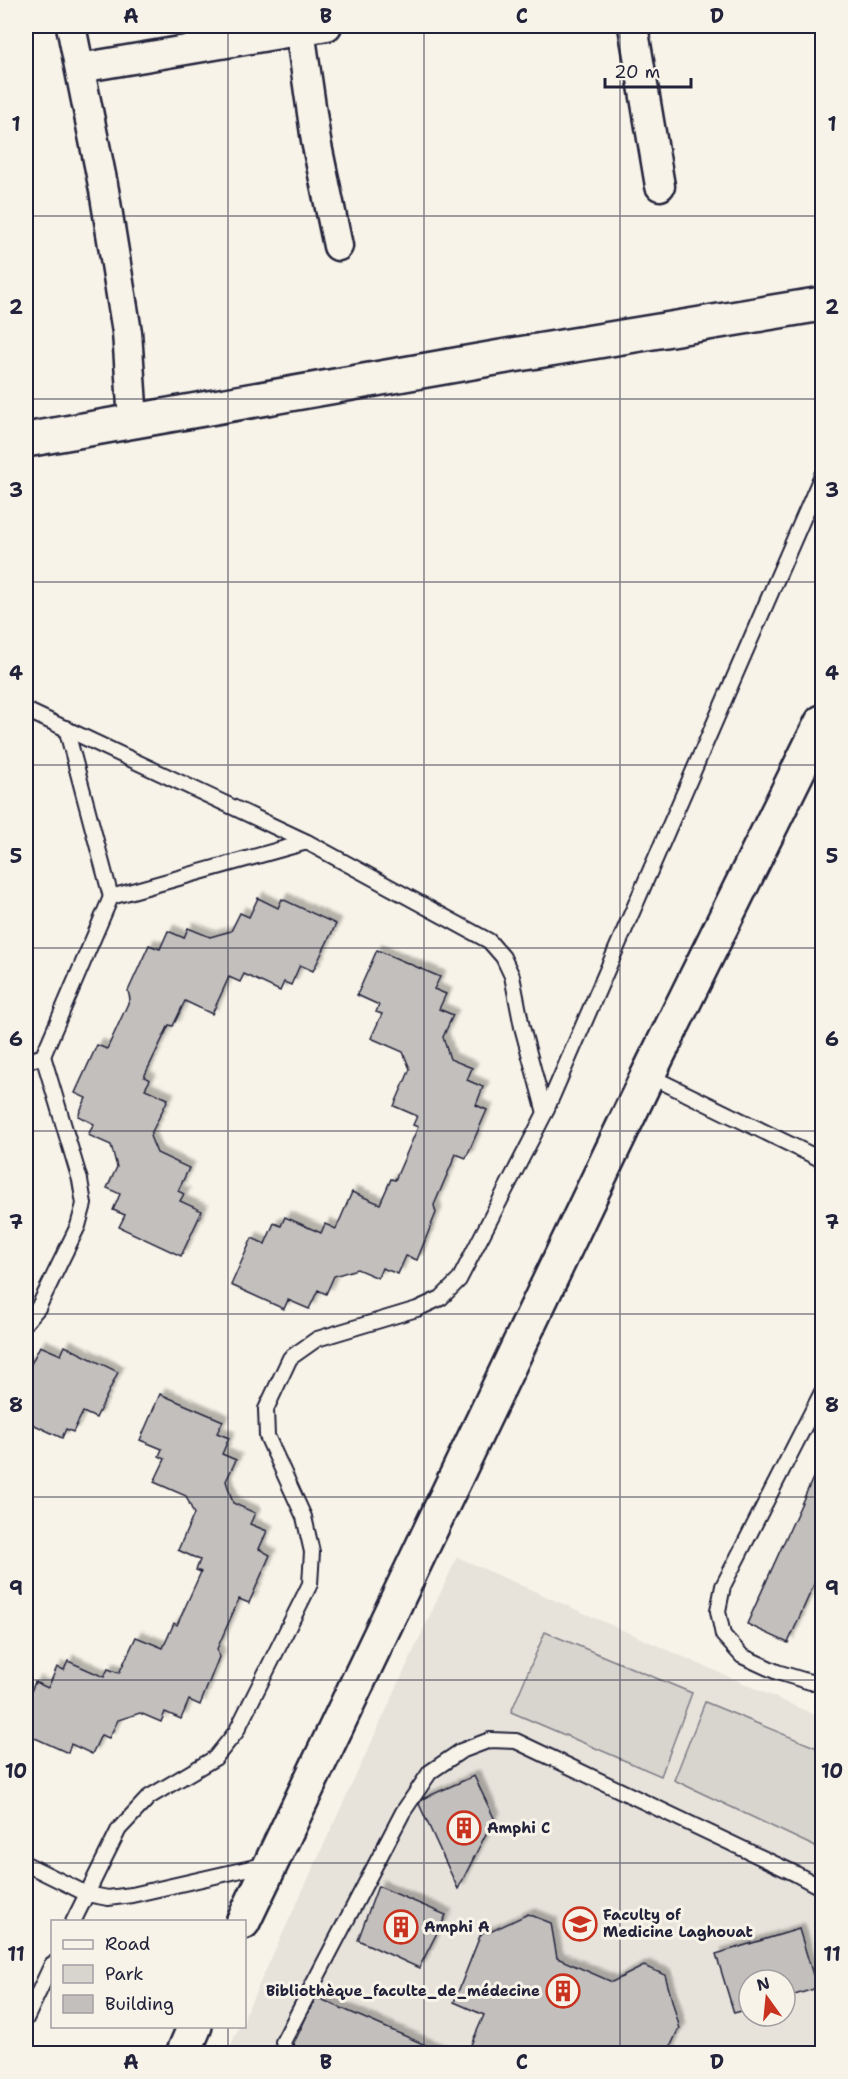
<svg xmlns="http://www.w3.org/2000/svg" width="848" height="2079" font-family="'Shantell Sans',sans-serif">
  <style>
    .built { fill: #e7e3db; fill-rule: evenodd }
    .green { fill: #d8d5cf; stroke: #7d7c85; stroke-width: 1.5 }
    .building { fill: #c2bfbd; stroke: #22223b; stroke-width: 1.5; filter: url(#shadow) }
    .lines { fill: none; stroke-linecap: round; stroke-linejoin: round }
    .service-casing { stroke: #22223b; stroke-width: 18 }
    .minor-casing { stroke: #22223b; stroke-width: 33 }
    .tertiary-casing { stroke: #22223b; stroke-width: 38 }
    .service { stroke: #f7f3e8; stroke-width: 14 }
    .minor { stroke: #f7f3e8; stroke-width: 28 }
    .tertiary { stroke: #f7f3e8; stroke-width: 33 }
    .grid { fill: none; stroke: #22223b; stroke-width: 1.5; stroke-opacity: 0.55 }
    .labels { text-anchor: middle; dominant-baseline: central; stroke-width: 6; stroke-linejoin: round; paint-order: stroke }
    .poi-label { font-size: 15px; font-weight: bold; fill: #22223b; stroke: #f7f3e8; text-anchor: start }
    .neatline { fill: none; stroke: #22223b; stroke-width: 2 }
    .grid-label { font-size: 20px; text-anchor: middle; font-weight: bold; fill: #22223b }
  </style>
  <defs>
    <filter id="shadow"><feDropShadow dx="5.5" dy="-5.5" stdDeviation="1.5" flood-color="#0004"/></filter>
  </defs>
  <rect width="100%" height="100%" fill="#f7f3e8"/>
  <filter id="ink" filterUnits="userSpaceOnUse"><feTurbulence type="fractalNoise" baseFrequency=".0167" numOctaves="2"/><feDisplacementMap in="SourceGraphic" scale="12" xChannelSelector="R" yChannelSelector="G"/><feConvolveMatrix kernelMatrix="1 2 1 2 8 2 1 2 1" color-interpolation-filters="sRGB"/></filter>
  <g filter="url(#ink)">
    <path class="built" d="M457,1557l365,161v335l-595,1 12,-27 5,-1 1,-11zM749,1980h36v36h-36z"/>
    <g class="green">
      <path d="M545,1632l147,61 -31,83 -150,-64z"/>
      <path d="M705,1702l117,48v100l-148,-70z"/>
    </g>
    <g class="building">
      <path d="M258,898l20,10 4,-9 54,25 -23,47 -13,-6 -9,20 -7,-3 -4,9 -36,-17 -4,8 -11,-5 -17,37 -27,-13 -12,25 -4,-1 -25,52 6,3 -5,9 23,10 -18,37 7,17 32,15 -11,23 6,3 -4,7 22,10 -21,45 -62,-29 6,-12 -12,-5 7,-16 -13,-6 10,-21 -6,-22 -23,-10 6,-11 -16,-8 8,-18 -11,-5 22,-48 10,4 23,-50 -2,-8 21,-46 11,4 8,-18 16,7 4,-10 22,9 21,-6 9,-18 9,4z"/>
      <path d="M377,950l63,27 -6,12 12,5 -7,15 14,6 -10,22 7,22 22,9 -5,12 16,7 -7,18 11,5 -21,48 -10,-4 -22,51 2,8 -19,47 -11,-4 -8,18 -16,-6 -4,10 -21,-9 -23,7 -8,18 -8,-4 -9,19 -21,-9 -4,9 -53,-24 21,-47 13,6 9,-21 7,3 4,-9 36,16 4,-9 11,5 16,-37 28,12 11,-25 4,1 23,-53 -5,-2 4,-9 -23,-10 16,-37 -7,-17 -32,-14 11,-24 -6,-2 3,-7 -22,-10z"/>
      <path d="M40,1346l21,9 4,-9 53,26 -22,46 -13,-6 -10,20 -7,-3 -4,9 -36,-17v-60l5,3z"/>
      <path d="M160,1394l63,27 -6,12 12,5 -7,16 14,6 -10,21 7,22 22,10 -5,11 17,7 -8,18 11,6 -21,48 -10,-4 -22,50 2,8 -19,48 -11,-5 -8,19 -16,-7 -4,10 -21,-9 -22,7 -9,18 -8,-3 -9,19 -21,-10 -3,9 -42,-19v-31l9,-21 13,6 9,-21 7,3 4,-9 36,16 4,-8 11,4 17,-36 27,11 11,-25 3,2 24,-53 -5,-2 4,-10 -22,-10 16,-36 -8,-18 -32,-14 11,-23 -6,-3 3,-7 -22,-9z"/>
      <path d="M822,1458v108l-34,77 -41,-19z"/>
      <path d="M474,1776l20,42 -36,71 -39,-85 3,-5z"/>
      <path d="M378,1886l68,29 -27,53 -61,-28z"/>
      <path d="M528,1914l23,9 6,35 55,24 32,-16 21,9 15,54 -2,1 -11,24h-200l17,-39 -30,-13 26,-66 4,-5 4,2z"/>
      <path d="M799,1929l18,59 -32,10v-18h-36v29l-15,4 -18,-59z"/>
      <path d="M316,1997l130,57h-134l-19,-9z"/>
    </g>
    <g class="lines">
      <g class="service-casing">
        <g id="service">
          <path d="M26,710l281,132 182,99 14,16 9,19 10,51 23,86"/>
          <path d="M66,728l45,169"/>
          <path d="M26,1062l17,-6 68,-159 196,-55"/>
          <path d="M648,1075l174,85"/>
          <path d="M26,1322l12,-14 40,-82 6,-22 -4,-24 -37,-124"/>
          <path d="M822,1392l-99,194 -5,25 5,24 19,21 35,16 33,10 12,-2"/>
          <path d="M26,1864l61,30 21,4 24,-3 136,-31"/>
          <path d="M73,1922l46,-93 30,-32 66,-39 21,-26 74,-148 2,-32 -8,-35 -37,-81 -1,-27 24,-51 27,-19 100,-30 24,-11 18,-18 86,-167 277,-638"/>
          <path d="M26,2019l26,-55"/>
          <path d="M286,2054l-3,-12 120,-230 27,-40 31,-21 29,-11 26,1 280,133 26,14"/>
        </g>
      </g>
      <g class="minor-casing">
        <g id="minor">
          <path d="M71,26l33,164 23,142 6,89"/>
          <path d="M633,26l27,160"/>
          <path d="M300,30l16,111 22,105"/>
          <path d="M80,68l247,-42"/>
        </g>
      </g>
      <g class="tertiary-casing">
        <g id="tertiary">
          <path d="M26,440l481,-84 315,-52"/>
          <path d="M243,1922l405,-847 174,-353"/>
          <path d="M183,2054l12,-28"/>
        </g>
      </g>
      <use href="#service" class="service"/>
      <use href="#minor" class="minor"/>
      <use href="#tertiary" class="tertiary"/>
    </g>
  </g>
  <path class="grid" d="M228,26v1896M424,26v2028M620,26v2028M26,216h796M26,399h796M26,582h796M26,765h796M26,948h796M26,1131h796M26,1314h796M26,1497h796M26,1680h796M26,1863h796M228,2026v28"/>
  <defs>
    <g id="building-ring" transform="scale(1.725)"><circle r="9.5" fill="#f7f3e8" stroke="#c8321e" stroke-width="1.5"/><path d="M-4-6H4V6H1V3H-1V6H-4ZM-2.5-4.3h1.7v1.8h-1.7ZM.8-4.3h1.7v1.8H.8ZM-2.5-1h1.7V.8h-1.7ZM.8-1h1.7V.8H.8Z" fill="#c8321e"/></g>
    <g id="university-ring" transform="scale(1.725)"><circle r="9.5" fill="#f7f3e8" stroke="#c8321e" stroke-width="1.5"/><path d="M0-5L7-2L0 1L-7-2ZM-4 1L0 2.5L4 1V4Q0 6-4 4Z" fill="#c8321e"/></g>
  </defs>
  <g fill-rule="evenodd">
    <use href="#building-ring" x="464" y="1828"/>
    <use href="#university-ring" x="580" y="1924"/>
    <use href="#building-ring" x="401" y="1927"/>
    <use href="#building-ring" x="563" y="1991"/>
  </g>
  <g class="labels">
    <g class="poi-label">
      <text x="487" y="1828">Amphi C</text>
      <text x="603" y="1915">Faculty of<tspan x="603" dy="17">Medicine Laghouat</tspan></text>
      <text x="424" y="1927">Amphi A</text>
      <text x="540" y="1991" text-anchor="end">Bibliothèque_faculte_de_médecine</text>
    </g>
  </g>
  <rect width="848" height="2079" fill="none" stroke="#f7f3e8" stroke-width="66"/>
  <rect x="51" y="1920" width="195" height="108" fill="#f7f3e8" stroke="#a29fa3" stroke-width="1.5"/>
  <rect x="63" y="1940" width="30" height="9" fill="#f7f3e8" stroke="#a29fa3" stroke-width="1.5"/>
  <text x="105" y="1950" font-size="18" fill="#22223b">Road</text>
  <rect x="63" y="1965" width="30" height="18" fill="#d8d5cf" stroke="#a29fa3" stroke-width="1.5"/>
  <text x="105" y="1980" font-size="18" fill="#22223b">Park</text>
  <rect x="63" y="1995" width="30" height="18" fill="#c2bfbd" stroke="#a29fa3" stroke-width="1.5"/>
  <text x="105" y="2010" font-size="18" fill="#22223b">Building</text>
  <g transform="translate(767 1998) rotate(345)"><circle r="28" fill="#f7f3e8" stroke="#a29fa3" stroke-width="1.5"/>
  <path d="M0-4.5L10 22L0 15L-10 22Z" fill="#c8321e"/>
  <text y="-9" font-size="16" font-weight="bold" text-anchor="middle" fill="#22223b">N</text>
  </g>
  <path d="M605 78v9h86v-9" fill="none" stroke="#22223b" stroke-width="3"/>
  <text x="614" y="78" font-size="18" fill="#22223b" stroke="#f7f3e8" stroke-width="4.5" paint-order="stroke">20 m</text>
  <rect x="33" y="33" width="782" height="2013" class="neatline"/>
  <g class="grid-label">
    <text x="131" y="23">A</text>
    <text x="326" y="23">B</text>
    <text x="522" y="23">C</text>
    <text x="717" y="23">D</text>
    <text x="16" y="131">1</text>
    <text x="832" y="131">1</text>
    <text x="16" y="314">2</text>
    <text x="832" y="314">2</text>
    <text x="16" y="497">3</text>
    <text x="832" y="497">3</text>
    <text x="16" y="680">4</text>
    <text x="832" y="680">4</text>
    <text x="16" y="863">5</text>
    <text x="832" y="863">5</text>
    <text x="16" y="1046">6</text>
    <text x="832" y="1046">6</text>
    <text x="16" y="1229">7</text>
    <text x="832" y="1229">7</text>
    <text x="16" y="1412">8</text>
    <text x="832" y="1412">8</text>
    <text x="16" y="1595">9</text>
    <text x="832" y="1595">9</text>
    <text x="16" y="1778">10</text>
    <text x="832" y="1778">10</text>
    <text x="16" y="1961">11</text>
    <text x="832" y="1961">11</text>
    <text x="131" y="2069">A</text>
    <text x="326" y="2069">B</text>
    <text x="522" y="2069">C</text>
    <text x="717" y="2069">D</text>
  </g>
</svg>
